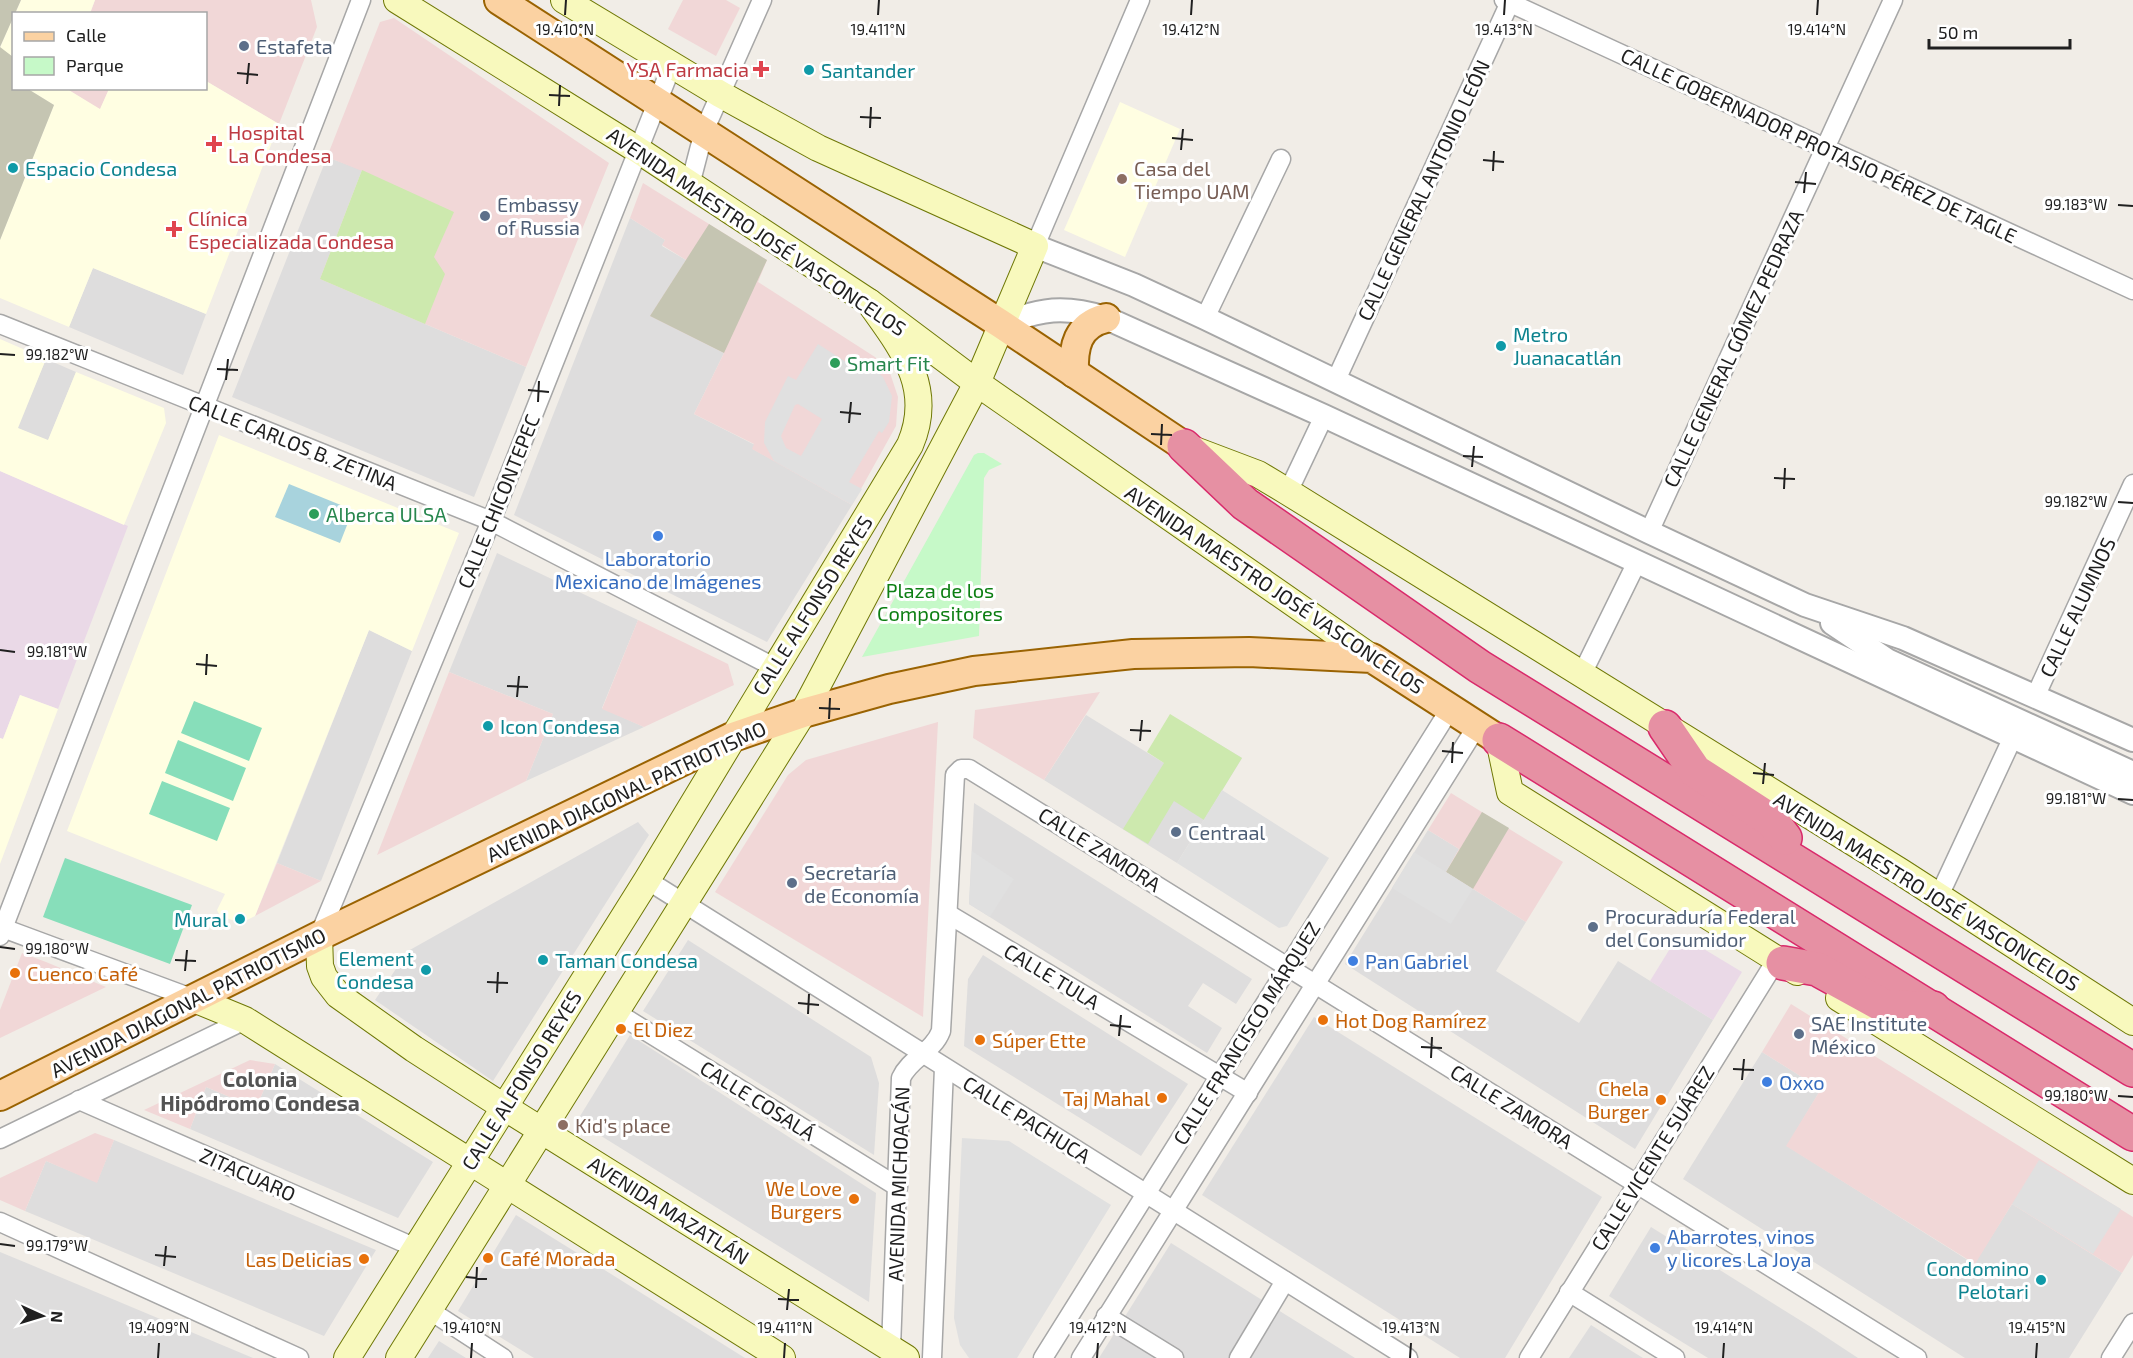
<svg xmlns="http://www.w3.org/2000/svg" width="2133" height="1358" font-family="'Exo 2',sans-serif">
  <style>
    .residential { fill: #dedddd }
    .commercial { fill: #f1d7d7 }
    .industrial { fill: #ead9e7 }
    .education { fill: #fffee2 }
    .construction { fill: #c5c5b2 }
    .grass { fill: #cde9ae }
    .park { fill: #c6f9c8 }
    .pitch { fill: #87deba }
    .parking { fill: #e0e0e0; fill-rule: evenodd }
    .water { fill: #a8d3dd }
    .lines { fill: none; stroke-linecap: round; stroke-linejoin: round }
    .minor-casing { stroke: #a7a7a7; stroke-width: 21 }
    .tertiary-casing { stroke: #a7a7a7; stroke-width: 26 }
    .secondary-casing { stroke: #6f7806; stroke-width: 28 }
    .primary-casing { stroke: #9a6302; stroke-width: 32 }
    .motorway-casing { stroke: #d92a6b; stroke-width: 36 }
    .minor { stroke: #fff; stroke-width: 18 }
    .tertiary { stroke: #fff; stroke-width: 22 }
    .secondary { stroke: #f8f9bd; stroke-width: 26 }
    .primary { stroke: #fbd2a2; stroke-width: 28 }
    .motorway { stroke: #e690a3; stroke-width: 33 }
    .ticks { fill: none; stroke: #202020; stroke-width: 2 }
    .service-dot { fill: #5c6f8a; stroke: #fff; stroke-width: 2 }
    .health-dot { fill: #e0444e; stroke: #fff; stroke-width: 2 }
    .culture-dot { fill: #0f9aa8; stroke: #fff; stroke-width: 2 }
    .education-dot { fill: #8d6e63; stroke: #fff; stroke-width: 2 }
    .leisure-dot { fill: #2e9e5b; stroke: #fff; stroke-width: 2 }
    .shop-dot { fill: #3f7fe0; stroke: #fff; stroke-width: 2 }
    .food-dot { fill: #e8710a; stroke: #fff; stroke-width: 2 }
    .labels { text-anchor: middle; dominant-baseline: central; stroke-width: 6; stroke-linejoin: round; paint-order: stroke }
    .service-label { font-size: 20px; fill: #4e5e75; stroke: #fff; text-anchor: start }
    .health-label { font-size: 20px; fill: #be3a42; stroke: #fff; text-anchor: start }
    .culture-label { font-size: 20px; fill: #0d838f; stroke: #fff; text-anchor: start }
    .street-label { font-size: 20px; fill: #202020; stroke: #fff }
    .education-label { font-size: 20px; fill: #785e54; stroke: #fff; text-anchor: start }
    .leisure-label { font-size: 20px; fill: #27864d; stroke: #fff; text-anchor: start }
    .shop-label { font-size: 20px; fill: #366cbe; stroke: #fff; text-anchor: start }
    .park-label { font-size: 20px; fill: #0d7f13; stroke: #fff }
    .food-label { font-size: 20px; fill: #c56008; stroke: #fff; text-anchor: start }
    .neighbourhood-label { font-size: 21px; font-weight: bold; fill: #535353; stroke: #fff }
    .ticks-label { font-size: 15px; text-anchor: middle; fill: #202020; stroke: #fff; stroke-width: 6; stroke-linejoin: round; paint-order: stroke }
  </style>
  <rect width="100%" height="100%" fill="#f1ede7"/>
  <g class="residential">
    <path d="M327,157l35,13 -42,109 206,88 -52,130 -242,-100z"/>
    <path d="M630,218l35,22 -3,6 24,14 -35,56 73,37 -30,61 61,31 -2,4 99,56 -85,137 -253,-127z"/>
    <path d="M93,268l113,46 -23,61 -114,-48z"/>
    <path d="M46,359l30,13 -28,69 -31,-13z"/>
    <path d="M497,553l141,67 -36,88 42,19 -118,54 27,-67 -104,-42z"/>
    <path d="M369,630l43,21 -91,230 -44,-18z"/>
    <path d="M1086,715l78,48 22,-39 56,34 -65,105 -133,-83z"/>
    <path d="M974,803l278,176 -16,25 -33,-21 -15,23 34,22 -15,25 -238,-149z"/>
    <path d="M638,822l11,13 -156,246 -118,-81 33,-49z"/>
    <path d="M1428,830l31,19 -13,23 80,50 -30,49 83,52 39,-62 95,59 -78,129 -290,-185z"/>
    <path d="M688,940l183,117 8,26 -5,72 -231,-144z"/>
    <path d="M983,955l205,129 -47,72 -177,-110 4,-67z"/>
    <path d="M1314,1017l288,180 -97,161h-45l-258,-163z"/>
    <path d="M630,1035l246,158 -7,109 -292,-181z"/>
    <path d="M1762,1052l59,37 -34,57 187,118 38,-60 110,69 -53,85h-104l-282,-179z"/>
    <path d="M275,1064l158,98 -35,56 -208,-89 16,-42 50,21z"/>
    <path d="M114,1140l262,110 -52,86 -299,-125 21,-50 51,21z"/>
    <path d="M516,1215l95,59 134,84h-211l-76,-47z"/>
    <path d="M1651,1227l160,100 47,31h-150l-60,-37 -39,-25z"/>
    <path d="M1171,1243l184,115h-256z"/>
    <path d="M0,1252l29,12 224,94h-253z"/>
    <path d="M1591,1325l39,25 13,8h-74z"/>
    <path d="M439,1341l19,12 8,5h-38z"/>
  </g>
  <g class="commercial">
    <path d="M95,0h216l6,27 -38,97 -73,-43v-67h-116z"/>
    <path d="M683,0h43l14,8 -24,48 -48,-27z"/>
    <path d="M394,18l215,145 -83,204 -206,-88 42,-108 -35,-14 53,-135z"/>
    <path d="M67,89h42l-9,21z"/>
    <path d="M643,183l124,77 -9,22 117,75 15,16 8,24 -2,29 -44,79 -100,-56 2,-5 -60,-30 30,-61 -74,-37 36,-56 -24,-15 3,-5 -35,-22z"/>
    <path d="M638,620l90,44 6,21 -90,42 -42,-18z"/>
    <path d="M449,672l104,42 -27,67 -149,74z"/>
    <path d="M1100,692l-56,88 -71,-42 2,-28z"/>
    <path d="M938,722l-15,295 -208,-125 73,-117 18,-15z"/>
    <path d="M1451,793l112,69 -37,60 -80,-50 13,-23 -31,-19z"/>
    <path d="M277,863l44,18 -66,35z"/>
    <path d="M22,953l24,9 60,25 -106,51v-28z"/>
    <path d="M1791,1004l342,213v38l-11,18 -110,-69 -37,60 -189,-118 35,-57 -59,-37z"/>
    <path d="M250,1060l25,4 -19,44 -50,-21 -16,42 -46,-19z"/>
    <path d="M95,1133l19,7 -17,43 -51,-22 -21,50 -25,-11v-22z"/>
  </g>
  <g class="industrial">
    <path d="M0,471l128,55 -70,183 -38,-14 -17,44 -3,-1z"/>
    <path d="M1679,934l63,38 -29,48 -63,-39z"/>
  </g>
  <g class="education">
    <path d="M21,0h74l-5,13 -75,1z"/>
    <path d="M13,17v40l-13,-9z"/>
    <path d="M206,81l73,43 -73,190 -113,-46 -24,59 -69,-29v-58l54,-135 -26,-16h39l33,20 9,-20 97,-1z"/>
    <path d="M1120,102l60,27 -55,128 -61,-27z"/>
    <path d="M0,339l46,20 -28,69 30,12 28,-68 88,36 2,15 -42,102 -124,-54z"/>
    <path d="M219,435l240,98 -47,118 -43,-21 -114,286 -14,7 -21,-7 -3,-6 8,-16 -158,-63z"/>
    <path d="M20,695l38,14 -58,155v-126l3,1z"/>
  </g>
  <g class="construction">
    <path d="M0,0h21l-21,47 13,10 1,31 14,1 26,16 -54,135z"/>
    <path d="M709,224l58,36 -43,93 -74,-37z"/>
    <path d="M1482,812l27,16 -36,61 -27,-17z"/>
  </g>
  <g class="grass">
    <path d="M362,170l92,42 -20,45 11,17 -20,50 -105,-45z"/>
    <path d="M1170,714l72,44 -38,62 -30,-19 -26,43 -25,-15 41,-66 -17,-11z"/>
  </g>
  <path class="park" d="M978,453h6l18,11 -13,6 -5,8 -5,158 -117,21 112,-202z"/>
  <g class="pitch">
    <path d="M194,701l68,27 -13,33 -68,-28z"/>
    <path d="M178,740l68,28 -13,33 -68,-28z"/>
    <path d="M162,781l68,27 -13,33 -68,-27z"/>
    <path d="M65,858l127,47 -22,59 -127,-47z"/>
  </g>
  <g class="parking">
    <path d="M818,344l39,25 4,-7 14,8 8,7 9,19 -3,26 -7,11 -3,-2 -30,51 13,7 -10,16 -78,-44 -10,-18 1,-21 23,-46 8,4zM798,404l24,15 -21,37 -15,-8 -5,-12 14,-31z"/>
    <path d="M1222,790l107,68 -42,68 -8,2 -102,-65z"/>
    <path d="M972,851l42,28 -24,38 -21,-13z"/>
    <path d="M1414,852l59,37 -22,35 -59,-36z"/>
    <path d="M962,1138l47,3 102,64 -94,153h-48l-9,-13 -6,-27z"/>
    <path d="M2039,1160l82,49 -28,45 -81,-50z"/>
  </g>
  <path class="water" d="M289,484l64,26 -13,33 -65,-26z"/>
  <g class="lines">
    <g class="minor-casing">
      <g id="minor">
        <path d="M1504,0l629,290"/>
        <path d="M690,185l14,-54 58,-131"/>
        <path d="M1035,246l105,-246"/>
        <path d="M1205,318l76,-159"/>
        <path d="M0,324l491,197 283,146"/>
        <path d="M1336,380l175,-380"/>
        <path d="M1288,492l36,-76"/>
        <path d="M1649,532l244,-532"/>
        <path d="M1582,674l55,-112"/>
        <path d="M2035,697l98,-213"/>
        <path d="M647,880l761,478"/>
        <path d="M1939,896l74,-159"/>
        <path d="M948,914l300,179"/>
        <path d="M0,927l194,72"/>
        <path d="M0,936l361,-936"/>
        <path d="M319,936l172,-415 181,-456"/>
        <path d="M617,1013l281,174"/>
        <path d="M79,1100l337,148"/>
        <path d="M0,1139l245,-119"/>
        <path d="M0,1222l299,136"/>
        <path d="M1569,1292l106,66"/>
        <path d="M429,1310l74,48"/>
        <path d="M1106,1316l68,42"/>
        <path d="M891,1348l10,-270c9,-20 32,-26 40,-47l14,-256 6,-6h8l948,589"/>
        <path d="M932,1358l12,-290"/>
        <path d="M1043,1358l407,-649"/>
        <path d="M1081,1358l396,-632"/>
        <path d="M1239,1358l46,-77"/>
        <path d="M1529,1358l248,-399"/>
        <path d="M2111,1358l22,-35"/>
      </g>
    </g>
    <g class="tertiary-casing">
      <g id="tertiary">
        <path d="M1035,246l99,39 71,33 444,214 156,73 98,33 230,102"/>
        <path d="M1001,324c41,-15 62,-19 105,-6l218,98 809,377"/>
        <path d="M1832,623l55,37 246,113"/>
      </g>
    </g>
    <g class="secondary-casing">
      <g id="secondary">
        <path d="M397,0l241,150 231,152 108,81 395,275"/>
        <path d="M1192,449l66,25 30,18 613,380 232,150"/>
        <path d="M1499,740l11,52 287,180"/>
        <path d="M319,936l1,30 4,11 14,18 76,54 90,58 402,251"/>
        <path d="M1839,998l294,183"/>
        <path d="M194,999l51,21 537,338"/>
        <path d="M347,1358l300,-478 263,-435c25,-58 -9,-98 -41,-143"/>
        <path d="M399,1358l404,-645 174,-330 58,-137 -217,-98 -98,-54 -156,-94"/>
      </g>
    </g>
    <g class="primary-casing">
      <g id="primary">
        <path d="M499,0l502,324 183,122"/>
        <path d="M1074,373c-1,-26 3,-48 32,-55"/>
        <path d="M0,1096l319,-160 411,-198 73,-25 86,-24 85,-18 159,-17 116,-2 123,6 127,82"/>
      </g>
    </g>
    <g class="motorway-casing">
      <g id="motorway">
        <path d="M1184,446l61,58 235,163 653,403"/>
        <path d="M1665,727l30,44 77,50 13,17"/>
        <path d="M1499,740l634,394"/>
        <path d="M1783,963l34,6 69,38 47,1"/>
      </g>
    </g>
    <use href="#minor" class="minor"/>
    <use href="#tertiary" class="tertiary"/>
    <use href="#secondary" class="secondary"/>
    <use href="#primary" class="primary"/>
    <use href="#motorway" class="motorway"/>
  </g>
  <path class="ticks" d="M565,15l1,-15M878,15l1,-15M1191,15l1,-15M1504,15l1,-15M1817,15l1,-15M237,73l21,2M247,84l2,-21M549,95l21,1M559,106l1,-21M860,117l21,1M870,128l1,-21M1172,138l21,2M1181,150l2,-21M1483,160l21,2M1493,171l1,-20M1795,182l21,2M1804,193l2,-21M2118,205l15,1M0,354l15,1M217,369l21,1M226,380l2,-21M528,390l21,2M538,402l1,-21M840,412l21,2M849,423l2,-21M1151,434l21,1M1161,445l1,-21M1463,456l20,1M1472,467l2,-21M1774,478l21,1M1784,489l1,-21M2118,502l15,1M0,650l15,2M196,664l21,2M206,675l1,-21M507,686l21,1M517,697l2,-21M819,708l21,1M829,719l1,-21M1130,730l21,1M1140,741l2,-21M1442,751l21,2M1452,763l1,-21M1753,773l21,2M1763,784l2,-21M2118,799l15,1M0,947l15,2M175,960l21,1M185,971l2,-21M487,982l21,1M497,993l1,-21M798,1003l21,2M808,1014l1,-20M1110,1025l21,2M1119,1036l2,-21M1421,1047l21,1M1431,1058l1,-21M1733,1069l21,1M1742,1080l2,-21M2118,1096l15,1M0,1244l15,2M155,1255l21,2M164,1266l2,-20M466,1277l21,2M476,1288l1,-21M778,1299l21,1M787,1310l2,-21M158,1358l1,-15M471,1358l1,-15M784,1358l1,-15M1097,1358l1,-15M1410,1358l1,-15M1723,1358l1,-15M2036,1358l1,-15"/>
  <g class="service-dot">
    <circle cx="244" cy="46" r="6"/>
    <circle cx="485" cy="216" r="6"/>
    <circle cx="1176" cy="832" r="6"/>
    <circle cx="792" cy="883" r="6"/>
    <circle cx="1593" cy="927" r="6"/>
    <circle cx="1799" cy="1034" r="6"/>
  </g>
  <g class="health-dot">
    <path d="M758 60h6v6h6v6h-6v6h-6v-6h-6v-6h6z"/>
    <path d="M211 135h6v6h6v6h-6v6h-6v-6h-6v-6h6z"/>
    <path d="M171 220h6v6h6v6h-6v6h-6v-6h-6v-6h6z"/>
  </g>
  <g class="culture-dot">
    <circle cx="809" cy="70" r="6"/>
    <circle cx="13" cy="168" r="6"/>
    <circle cx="1501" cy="346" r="6"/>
    <circle cx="488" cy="726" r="6"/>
    <circle cx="240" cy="919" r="6"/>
    <circle cx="543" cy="960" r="6"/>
    <circle cx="426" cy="970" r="6"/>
    <circle cx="2041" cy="1280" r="6"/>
  </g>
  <g class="education-dot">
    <circle cx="1122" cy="179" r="6"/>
    <circle cx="563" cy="1125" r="6"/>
  </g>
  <g class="leisure-dot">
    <circle cx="835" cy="363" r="6"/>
    <circle cx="314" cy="514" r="6"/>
  </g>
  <g class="shop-dot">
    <circle cx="658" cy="536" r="6"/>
    <circle cx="1353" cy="961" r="6"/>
    <circle cx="1767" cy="1082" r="6"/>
    <circle cx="1655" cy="1248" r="6"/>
  </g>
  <g class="food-dot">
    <circle cx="15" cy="973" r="6"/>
    <circle cx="1323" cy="1020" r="6"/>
    <circle cx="621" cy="1029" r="6"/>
    <circle cx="980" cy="1040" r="6"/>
    <circle cx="1162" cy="1098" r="6"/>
    <circle cx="1661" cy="1100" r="6"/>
    <circle cx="854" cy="1199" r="6"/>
    <circle cx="488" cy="1258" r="6"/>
    <circle cx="364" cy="1259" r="6"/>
  </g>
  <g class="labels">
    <g class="service-label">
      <text x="256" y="46">Estafeta</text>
      <text x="497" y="204">Embassy<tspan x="497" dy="23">of Russia</tspan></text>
      <text x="1188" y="832">Centraal</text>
      <text x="804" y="872">Secretaría<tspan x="804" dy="23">de Economía</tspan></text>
      <text x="1605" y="916">Procuraduría Federal<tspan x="1605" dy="23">del Consumidor</tspan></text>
      <text x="1811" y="1023">SAE Institute<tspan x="1811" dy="23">México</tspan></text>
    </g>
    <g class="health-label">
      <text x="749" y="69" text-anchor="end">YSA Farmacia</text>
      <text x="228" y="132">Hospital<tspan x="228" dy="23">La Condesa</tspan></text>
      <text x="188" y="218">Clínica<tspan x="188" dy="23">Especializada Condesa</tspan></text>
    </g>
    <g class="culture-label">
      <text x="821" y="70">Santander</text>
      <text x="25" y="168">Espacio Condesa</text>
      <text x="1513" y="334">Metro<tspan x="1513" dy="23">Juanacatlán</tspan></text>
      <text x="500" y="726">Icon Condesa</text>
      <text x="228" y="919" text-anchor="end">Mural</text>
      <text x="414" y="958" text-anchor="end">Element<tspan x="414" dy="23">Condesa</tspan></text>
      <text x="555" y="960">Taman Condesa</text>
      <text x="2029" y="1268" text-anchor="end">Condomino<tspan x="2029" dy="23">Pelotari</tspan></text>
    </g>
    <g class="street-label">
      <text transform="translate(1819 145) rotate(25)">CALLE GOBERNADOR PROTASIO PÉREZ DE TAGLE</text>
      <text transform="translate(1423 190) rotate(-65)">CALLE GENERAL ANTONIO LEÓN</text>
      <text transform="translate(757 231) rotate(34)">AVENIDA MAESTRO JOSÉ VASCONCELOS</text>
      <text transform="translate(1733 348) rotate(-65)">CALLE GENERAL GÓMEZ PEDRAZA</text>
      <text transform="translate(293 442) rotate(22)">CALLE CARLOS B. ZETINA</text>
      <text transform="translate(498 501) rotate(-68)">CALLE CHICONTEPEC</text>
      <text transform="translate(1275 589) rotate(34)">AVENIDA MAESTRO JOSÉ VASCONCELOS</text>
      <text transform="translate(812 605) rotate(-58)">CALLE ALFONSO REYES</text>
      <text transform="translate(2077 607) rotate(-65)">CALLE ALUMNOS</text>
      <text transform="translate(626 791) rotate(-25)">AVENIDA DIAGONAL PATRIOTISMO</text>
      <text transform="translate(1100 849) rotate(32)">CALLE ZAMORA</text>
      <text transform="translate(1927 891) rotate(32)">AVENIDA MAESTRO JOSÉ VASCONCELOS</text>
      <text transform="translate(1052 976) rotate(31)">CALLE TULA</text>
      <text transform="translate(188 1002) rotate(-27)">AVENIDA DIAGONAL PATRIOTISMO</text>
      <text transform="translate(1246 1033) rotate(-58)">CALLE FRANCISCO MÁRQUEZ</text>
      <text transform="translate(521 1080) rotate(-58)">CALLE ALFONSO REYES</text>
      <text transform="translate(758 1100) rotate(32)">CALLE COSALÁ</text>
      <text transform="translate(1512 1106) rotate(32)">CALLE ZAMORA</text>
      <text transform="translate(1027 1119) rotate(32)">CALLE PACHUCA</text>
      <text transform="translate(1652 1158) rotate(-58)">CALLE VICENTE SUÁREZ</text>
      <text transform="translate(248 1174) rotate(24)">ZITACUARO</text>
      <text transform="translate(898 1184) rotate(-88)">AVENIDA MICHOACÁN</text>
      <text transform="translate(669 1210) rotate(32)">AVENIDA MAZATLÁN</text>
    </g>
    <g class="education-label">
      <text x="1134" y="168">Casa del<tspan x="1134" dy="23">Tiempo UAM</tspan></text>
      <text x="575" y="1125">Kid’s place</text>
    </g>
    <g class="leisure-label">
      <text x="847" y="363">Smart Fit</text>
      <text x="326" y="514">Alberca ULSA</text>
    </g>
    <g class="shop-label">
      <text x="658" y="558" text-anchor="middle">Laboratorio<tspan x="658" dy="23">Mexicano de Imágenes</tspan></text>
      <text x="1365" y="961">Pan Gabriel</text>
      <text x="1779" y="1082">Oxxo</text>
      <text x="1667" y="1236">Abarrotes, vinos<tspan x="1667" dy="23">y licores La Joya</tspan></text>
    </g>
    <g class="park-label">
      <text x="940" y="590">Plaza de los<tspan x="940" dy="23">Compositores</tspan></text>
    </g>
    <g class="food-label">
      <text x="27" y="973">Cuenco Café</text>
      <text x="1335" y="1020">Hot Dog Ramírez</text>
      <text x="633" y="1029">El Diez</text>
      <text x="992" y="1040">Súper Ette</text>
      <text x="1649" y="1088" text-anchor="end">Chela<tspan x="1649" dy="23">Burger</tspan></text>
      <text x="1150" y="1098" text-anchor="end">Taj Mahal</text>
      <text x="842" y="1188" text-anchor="end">We Love<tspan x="842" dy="23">Burgers</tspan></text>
      <text x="500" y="1258">Café Morada</text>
      <text x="352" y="1259" text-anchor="end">Las Delicias</text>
    </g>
    <g class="neighbourhood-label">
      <text x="260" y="1078">Colonia<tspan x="260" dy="24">Hipódromo Condesa</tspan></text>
    </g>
  </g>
  <g class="ticks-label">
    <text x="565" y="35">19.410°N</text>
    <text x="878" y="35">19.411°N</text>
    <text x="1191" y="35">19.412°N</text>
    <text x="1504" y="35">19.413°N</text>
    <text x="1817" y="35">19.414°N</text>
    <text x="2076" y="210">99.183°W</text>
    <text x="57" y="360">99.182°W</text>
    <text x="2076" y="507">99.182°W</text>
    <text x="57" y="657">99.181°W</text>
    <text x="2076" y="804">99.181°W</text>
    <text x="57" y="954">99.180°W</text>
    <text x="2076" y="1101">99.180°W</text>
    <text x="57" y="1251">99.179°W</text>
    <text x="159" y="1333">19.409°N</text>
    <text x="472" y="1333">19.410°N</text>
    <text x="785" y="1333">19.411°N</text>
    <text x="1098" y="1333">19.412°N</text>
    <text x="1411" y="1333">19.413°N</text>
    <text x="1724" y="1333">19.414°N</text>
    <text x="2037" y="1333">19.415°N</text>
  </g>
  <rect x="12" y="12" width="195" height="78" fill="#ffffff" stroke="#a6a6a6" stroke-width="1.5"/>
  <rect x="24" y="32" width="30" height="9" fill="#fbd2a2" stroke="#a6a6a6" stroke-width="1.5"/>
  <text x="66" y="42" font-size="18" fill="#202020">Calle</text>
  <rect x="24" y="57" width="30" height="18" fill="#c6f9c8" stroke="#a6a6a6" stroke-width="1.5"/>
  <text x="66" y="72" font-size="18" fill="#202020">Parque</text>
  <g transform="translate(42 1316) rotate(94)" stroke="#ffffff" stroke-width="4.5" paint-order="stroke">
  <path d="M0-4.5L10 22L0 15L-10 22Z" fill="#202020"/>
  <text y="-9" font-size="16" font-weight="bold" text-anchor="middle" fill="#202020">N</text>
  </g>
  <path d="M1929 39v9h141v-9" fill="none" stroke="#202020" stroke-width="3"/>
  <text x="1938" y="39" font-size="18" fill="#202020" stroke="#ffffff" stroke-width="4.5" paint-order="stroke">50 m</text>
</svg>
